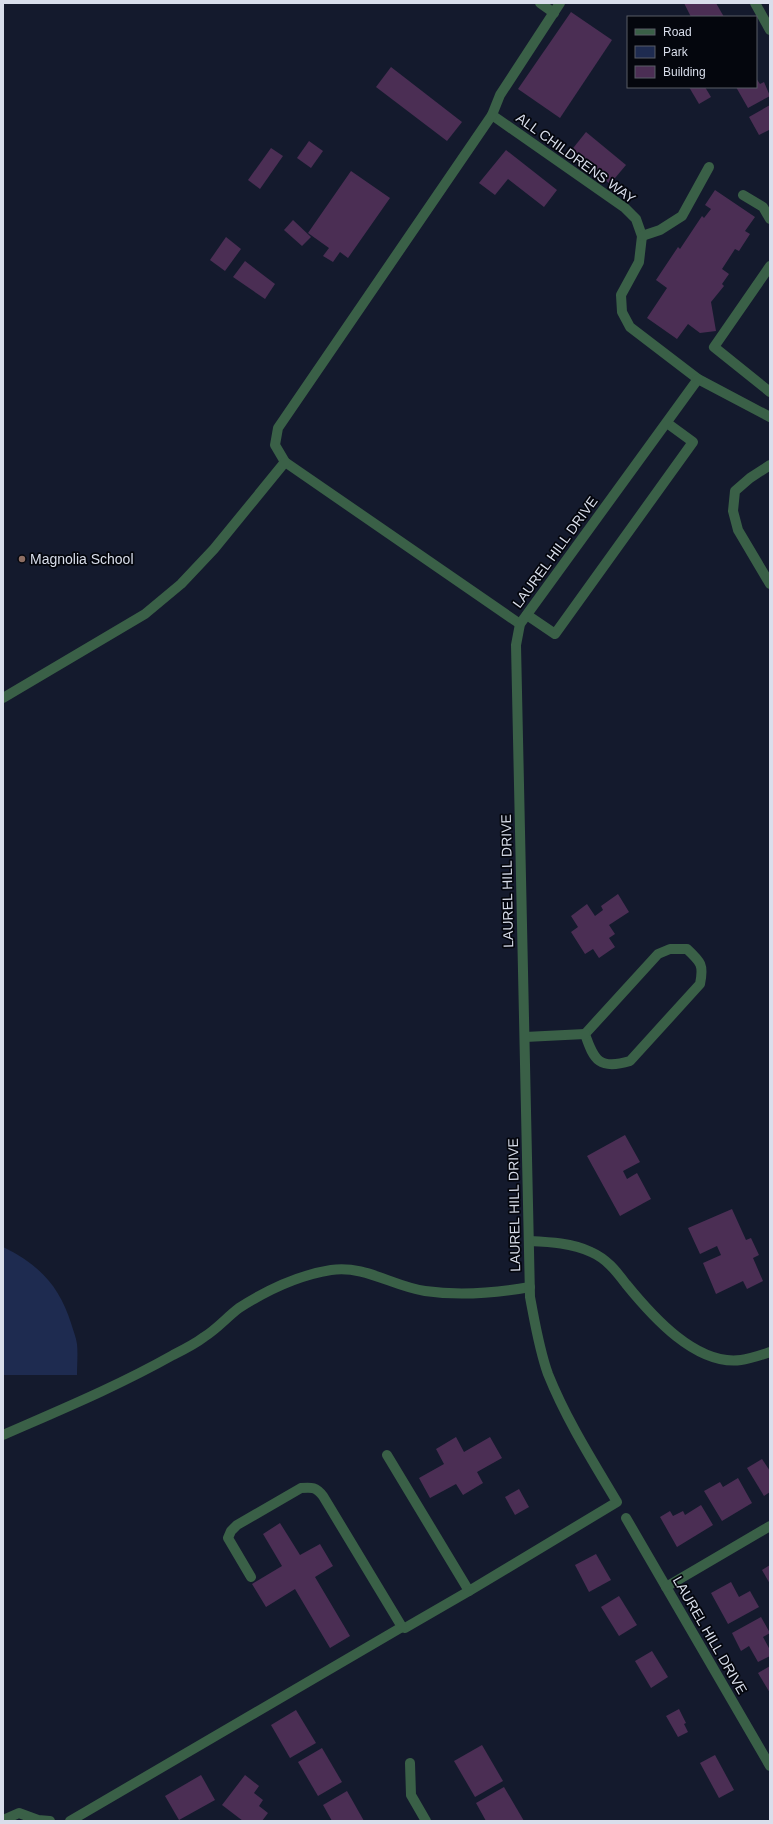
<svg xmlns="http://www.w3.org/2000/svg" width="773" height="1824" font-family="Arial,sans-serif">
  <style>
    .green { fill: #1e2b50 }
    .building { fill: #4b2e54 }
    .lines { fill: none; stroke-linecap: round; stroke-linejoin: round }
    .minor { stroke: #3a6047; stroke-width: 10 }
    .education-dot { fill: #8d6e63; stroke: #04060d; stroke-width: 1.5 }
    .labels { text-anchor: middle; dominant-baseline: central; stroke-width: 3.5; stroke-linejoin: round; paint-order: stroke }
    .street-label { font-size: 14px; fill: #d9deeb; stroke: #04060d }
    .poi-label { font-size: 14px; fill: #d9deeb; stroke: #04060d; text-anchor: start }
  </style>
  <rect width="100%" height="100%" fill="#141a2d"/>
  <path class="green" d="M3,1247c35,17 56,38 68,76 2,7 5,14 6,21 1,10 0,21 0,31h-74z"/>
  <g class="building">
    <path d="M684,3h32l8,14h-33z"/>
    <path d="M571,12l41,28 -52,78 -42,-29z"/>
    <path d="M391,67l71,55 -15,19 -71,-54z"/>
    <path d="M756,78l4,6 4,-2 6,14 -22,12 -12,-21h20z"/>
    <path d="M689,87h16l6,10 -12,7z"/>
    <path d="M770,105v27l-1,-2 -10,5 -10,-18z"/>
    <path d="M586,132l40,33 -16,19 -40,-32z"/>
    <path d="M309,141l14,10 -12,17 -14,-10z"/>
    <path d="M271,148l12,8 -23,33 -12,-9z"/>
    <path d="M506,150l51,40 -13,17 -36,-28 -13,16 -16,-12z"/>
    <path d="M351,171l39,27 -42,60 -8,-6 -7,10 -10,-6 6,-8 -21,-15z"/>
    <path d="M715,190l40,27 -10,14 5,3 -11,17 -4,-2 -13,20 7,5 -7,10 2,2 -13,16 5,29 -16,2 -12,-9 -11,15 -30,-21 20,-30 -11,-8 22,-33 2,2 22,-33 2,2 7,-9 -6,-4z"/>
    <path d="M293,220l18,17 -9,9 -18,-16z"/>
    <path d="M226,237l15,12 -16,22 -15,-11z"/>
    <path d="M245,261l30,23 -10,15 -32,-22z"/>
    <path d="M618,894l11,18 -20,13 6,9 -6,4 6,9 -16,11 -6,-9 -8,5 -14,-22 7,-5 -7,-11 16,-12 8,12 8,-6 -2,-4z"/>
    <path d="M625,1135l15,27 -17,9 4,8 10,-6 14,26 -31,17 -33,-60z"/>
    <path d="M732,1209l14,31 5,-2 8,17 -6,3 10,23 -16,8 -4,-8 -27,13 -13,-31 18,-8 -4,-9 -17,8 -12,-26z"/>
    <path d="M456,1437l8,15 26,-15 12,21 -25,14 6,11 -20,12 -7,-11 -26,14 -11,-20 25,-14 -8,-15z"/>
    <path d="M762,1459l8,12v21l-6,4 -17,-28z"/>
    <path d="M738,1478l14,25 -30,18 -18,-30 16,-9 3,5z"/>
    <path d="M519,1489l10,18 -14,8 -10,-18z"/>
    <path d="M701,1505l12,20 -36,22 -17,-30 10,-6 3,5 10,-5 2,4z"/>
    <path d="M280,1523l20,32 20,-11 13,22 -18,11 35,59 -20,12 -35,-59 -29,18 -14,-23 30,-18 -19,-32z"/>
    <path d="M596,1554l15,26 -22,12 -14,-27z"/>
    <path d="M770,1565v19l-8,-14z"/>
    <path d="M731,1582l8,15 11,-6 9,16 -31,17 -17,-31z"/>
    <path d="M619,1596l18,29 -18,11 -18,-29z"/>
    <path d="M761,1617l9,16 -7,4 7,13v6l-12,6 -9,-16 -8,5 -9,-18z"/>
    <path d="M652,1651l16,26 -17,11 -16,-27z"/>
    <path d="M770,1666v27l-12,-20z"/>
    <path d="M679,1709l7,14 -2,1 4,8 -10,5 -12,-21z"/>
    <path d="M296,1710l20,33 -26,15 -19,-33z"/>
    <path d="M482,1745l21,36 -28,16 -21,-36z"/>
    <path d="M322,1748l20,34 -24,14 -20,-34z"/>
    <path d="M715,1755l19,35 -15,8 -19,-35z"/>
    <path d="M201,1775l14,25 -36,20 -14,-24z"/>
    <path d="M245,1775l14,11 -5,7 9,7 -4,6 9,7 -6,8h-19l-21,-16z"/>
    <path d="M504,1787l20,34h-38l-10,-18z"/>
    <path d="M347,1791l17,30h-32l-9,-16z"/>
  </g>
  <g class="lines">
    <g class="minor">
      <path d="M540,3l14,10"/>
      <path d="M755,3l15,27"/>
      <path d="M492,115l133,93 11,11 6,17 -3,26 -18,33 1,17 8,15 68,52 72,38"/>
      <path d="M743,195l20,12 7,12"/>
      <path d="M642,236l18,-6 22,-14 27,-49"/>
      <path d="M770,266l-56,81 56,45"/>
      <path d="M770,465l-20,13 -15,13 -2,20 5,19 32,54"/>
      <path d="M527,615l28,19 138,-192 -26,-19"/>
      <path d="M520,624l-235,-162 -10,-17 3,-17 214,-313 8,-20 60,-92"/>
      <path d="M3,698l142,-84 36,-30 33,-35 71,-87"/>
      <path d="M670,949h17c14,13 17,16 13,35l-70,77c-30,9 -36,0 -45,-27l73,-80z"/>
      <path d="M525,1037l60,-3"/>
      <path d="M529,1241c21,1 43,2 62,11 16,7 25,19 35,32 26,32 70,82 115,76 9,-1 20,-5 29,-8"/>
      <path d="M3,1435c57,-25 115,-49 170,-80 10,-5 22,-11 31,-18 13,-8 23,-20 35,-29 28,-18 60,-33 92,-38 34,-5 61,16 94,21 34,5 71,2 105,-4"/>
      <path d="M387,1455l82,136 148,-89c-25,-42 -51,-83 -69,-128 -9,-25 -13,-51 -18,-77l-14,-652 4,-21 178,-245"/>
      <path d="M626,1518l144,248"/>
      <path d="M251,1577l-23,-39 3,-7 6,-6 64,-37c11,-1 15,-1 22,8l79,131 3,1 64,-37"/>
      <path d="M666,1587l104,-61"/>
      <path d="M410,1763l1,32 15,26"/>
      <path d="M3,1820l16,-7 19,7 12,1"/>
      <path d="M70,1821l332,-194"/>
    </g>
  </g>
  <circle class="education-dot" cx="22" cy="559" r="4"/>
  <g class="labels">
    <g class="street-label">
      <text transform="translate(576 158) rotate(36)">ALL CHILDRENS WAY</text>
      <text transform="translate(555 552) rotate(-54)">LAUREL HILL DRIVE</text>
      <text transform="translate(507 881) rotate(-91)">LAUREL HILL DRIVE</text>
      <text transform="translate(514 1205) rotate(-91)">LAUREL HILL DRIVE</text>
      <text transform="translate(710 1635) rotate(60)">LAUREL HILL DRIVE</text>
    </g>
    <g class="poi-label">
      <text x="30" y="559">Magnolia School</text>
    </g>
  </g>
  <rect width="773" height="1824" fill="none" stroke="#d9deeb" stroke-width="8"/>
  <rect x="627" y="16" width="130" height="72" fill="#04060d" stroke="#595c66"/>
  <rect x="635" y="29" width="20" height="6" fill="#3a6047" stroke="#595c66"/>
  <text x="663" y="36" font-size="12" fill="#d9deeb">Road</text>
  <rect x="635" y="46" width="20" height="12" fill="#1e2b50" stroke="#595c66"/>
  <text x="663" y="56" font-size="12" fill="#d9deeb">Park</text>
  <rect x="635" y="66" width="20" height="12" fill="#4b2e54" stroke="#595c66"/>
  <text x="663" y="76" font-size="12" fill="#d9deeb">Building</text>
</svg>
